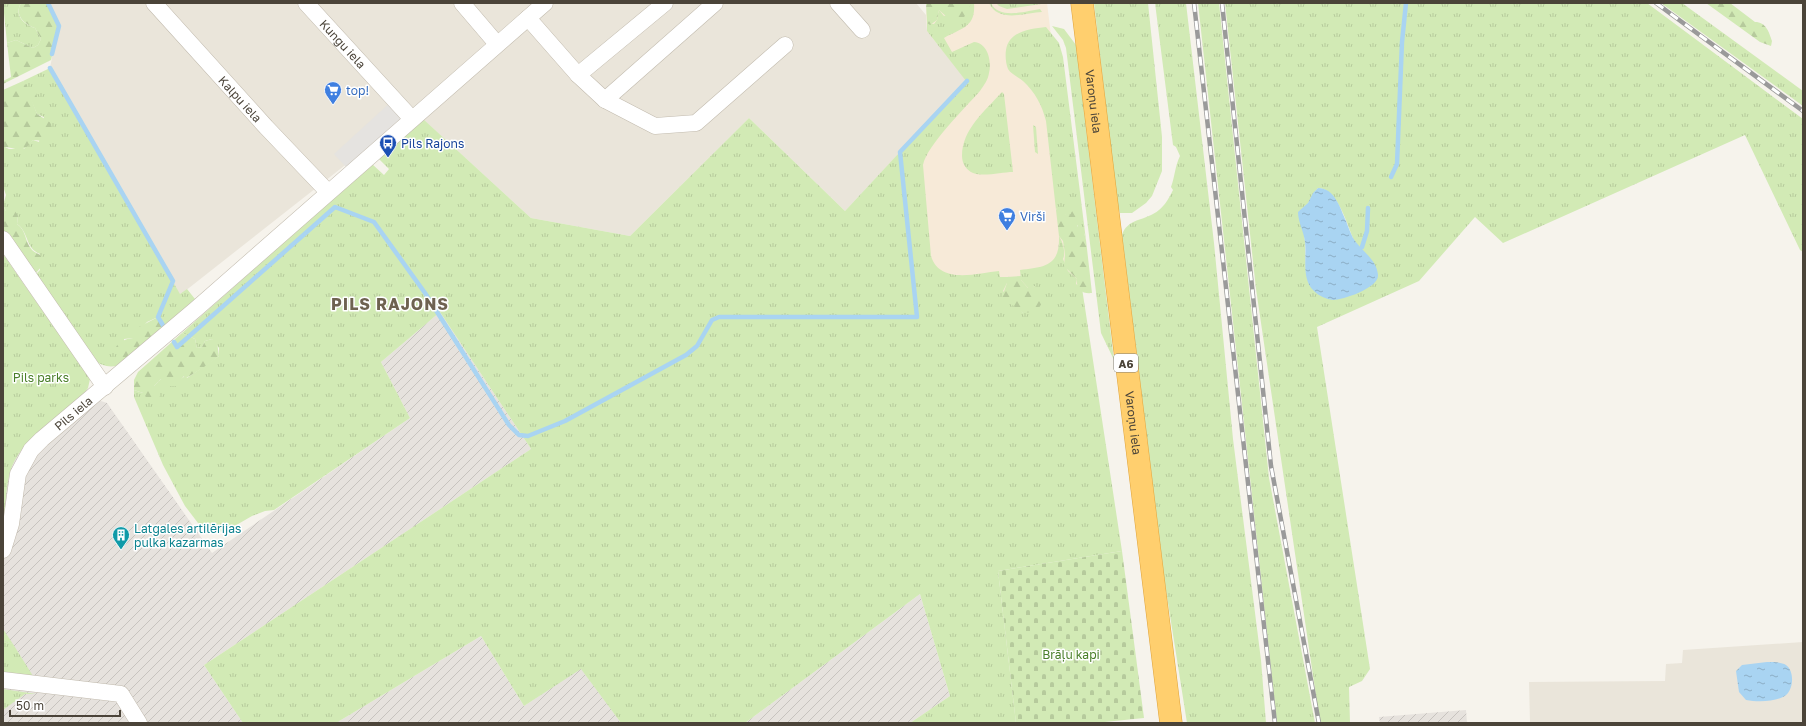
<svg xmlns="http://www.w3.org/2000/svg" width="1806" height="726" font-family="'Golos Text',sans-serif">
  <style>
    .residential { fill: #eae5da }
    .commercial { fill: #f7ead8 }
    .industrial { fill: url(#industrial-furrows) }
    .grass { fill: url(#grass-tufts); fill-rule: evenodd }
    .forest { fill: url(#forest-firs) }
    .cemetery { fill: url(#cemetery-stones) }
    .parking { fill: #e5e3e0 }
    .water { fill: url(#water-ripples) }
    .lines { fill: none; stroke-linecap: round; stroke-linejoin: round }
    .stream { stroke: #a9d4f2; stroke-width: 4.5 }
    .street-casing { stroke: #c2bbae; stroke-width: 17 }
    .highway-casing { stroke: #e0a43c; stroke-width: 23 }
    .street { stroke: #fff; stroke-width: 16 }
    .highway { stroke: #ffcf6e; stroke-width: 22 }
    .rail-casing { stroke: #9a9a9a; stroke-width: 4.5 }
    .rail { stroke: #fff; stroke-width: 3; stroke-dasharray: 9; stroke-linecap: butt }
    .labels { text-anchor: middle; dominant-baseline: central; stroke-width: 3; stroke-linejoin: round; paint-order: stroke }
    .shield { fill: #fff; stroke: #817c74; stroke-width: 1 }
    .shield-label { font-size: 11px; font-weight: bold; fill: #4b4439 }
    .street-label { font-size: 12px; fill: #4b4439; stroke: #fff }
    .shop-label { font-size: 12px; fill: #366cbe; stroke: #fff; text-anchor: start }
    .transit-label { font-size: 12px; fill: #164399; stroke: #fff; text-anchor: start }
    .park-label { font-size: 12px; fill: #4a7f2a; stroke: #fff }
    .culture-label { font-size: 12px; fill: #0d838f; stroke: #fff; text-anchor: start }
    .district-label { font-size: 16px; font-weight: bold; letter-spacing: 1px; fill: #6e6250; stroke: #fff }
  </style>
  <defs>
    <pattern id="industrial-furrows" width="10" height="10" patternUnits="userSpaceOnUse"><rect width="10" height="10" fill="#e6e2dd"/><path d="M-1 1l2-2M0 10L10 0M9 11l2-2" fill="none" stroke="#c7c3be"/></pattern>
    <pattern id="grass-tufts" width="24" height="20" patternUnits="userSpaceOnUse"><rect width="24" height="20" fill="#d2eab5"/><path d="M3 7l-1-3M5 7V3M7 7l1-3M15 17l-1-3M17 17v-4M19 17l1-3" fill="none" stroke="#b6ca9c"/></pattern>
    <pattern id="forest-firs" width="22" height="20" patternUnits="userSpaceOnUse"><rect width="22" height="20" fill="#d2eab5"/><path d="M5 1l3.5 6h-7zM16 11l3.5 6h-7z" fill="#b6ca9c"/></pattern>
    <pattern id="cemetery-stones" width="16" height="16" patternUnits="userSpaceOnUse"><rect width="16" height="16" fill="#d2eab5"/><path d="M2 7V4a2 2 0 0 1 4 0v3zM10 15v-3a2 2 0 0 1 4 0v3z" fill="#b6ca9c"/></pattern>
    <pattern id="water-ripples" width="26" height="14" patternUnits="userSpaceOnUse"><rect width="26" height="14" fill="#a9d4f2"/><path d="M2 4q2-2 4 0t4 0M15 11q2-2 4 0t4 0" fill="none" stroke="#8caec5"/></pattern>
  </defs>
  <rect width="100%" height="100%" fill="#f6f3ec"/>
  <g class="residential">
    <path d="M50,3h866l10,12 1,16 40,50 -122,130 -96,-93 -119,118 -99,-18 -117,-107 -234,184 -130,-227 8,-42z"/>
    <path d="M1803,642v81h-273l-1,-41 136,-1 1,-17 16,-1 1,-13z"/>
  </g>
  <path class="commercial" d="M926,3h121l35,285 -166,18 -16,-154 67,-71 -40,-50z"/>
  <g class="industrial">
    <path d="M440,312l91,137 -327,216 39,58h-240v-272l80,-56 24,8 105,150 198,-135 -29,-56z"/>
    <path d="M920,594l30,102 -40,27h-165z"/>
    <path d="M481,636l43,70 57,-38 40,55h-285z"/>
    <path d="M1466,710l1,13h-87l-1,-6z"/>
  </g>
  <g class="grass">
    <path d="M3,3h18c-7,12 2,21 14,25l6,11 -3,6 -5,3 -17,-8 -9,3z"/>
    <path d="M971,3h3c2,25 -13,25 -30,35l8,14 22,-10c14,1 18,20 15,31 -1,7 -5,12 -9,18 -14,16 -53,54 -57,74l8,91c9,29 46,17 68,15l1,6h7v6l-4,8 20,22 12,-27 -6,3 -8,-9 -1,-10c25,-3 40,-4 39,-34 4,6 7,17 4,23l5,12 9,8 -1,5 6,4 40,263 -124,20 18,152h-106l40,-27 -30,-102 -175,129h-124l-40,-54 -57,37 -43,-70 -145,87h-93l-39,-58 327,-216 -91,-137 -59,50 29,56 -136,92 -9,1 -13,5 -26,15 -9,1 -19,-9 -13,-17 -22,-41 -29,-68v-7l9,3 11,-7 7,-7 16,3 8,-6 2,2 32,-22v-8l-7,-9 -7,2 -3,6 -5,1 -2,-9 -13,-6 190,-169 12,11 5,-6 -10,-10 43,-41 109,100 99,18 119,-118 96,93 121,-130 -39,-50v-8l7,1 3,-4 2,-10 5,6z"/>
    <path d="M989,3h2c8,17 35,8 49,6l2,3c-17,1 -44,11 -53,-9z"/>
    <path d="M996,3h52l-41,6 -8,-3z"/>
    <path d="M1094,3h54l14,134v34l-10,25 -6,7 -14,10h-12l-3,-10z"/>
    <path d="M1155,3h31l28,240 19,196 28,221 5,63h-79l-22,-139 -43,-349c5,-15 18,-14 31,-21 10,-5 15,-14 20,-24l-2,-3c4,-11 4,-21 9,-31l-4,-9 -3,-2z"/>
    <path d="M1198,3h21l50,475 46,245h-38z"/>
    <path d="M1225,3h422l156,116v133l-3,-2 -55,-115 -242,108 -28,-26 -56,64 -102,46 53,342 -8,12 -13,6 1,36h-30l-64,-434zM1318,188c19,0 29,36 35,50l-47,37 -1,-33 -4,-32c9,-5 10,-15 17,-22z"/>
    <path d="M1661,3h21l121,88v15z"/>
    <path d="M1052,26l12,3 12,16 38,315 -13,-27 -35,-285 -3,-8z"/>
    <path d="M1046,27l13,16 4,14 23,183 -2,-7 -6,-5v-4l-8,-9h-4l-9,-7 -1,2 -10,-89c-4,-16 -11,-29 -23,-40 -5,-4 -12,-7 -15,-12 -2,-5 -3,-13 -2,-19 3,-19 24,-21 40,-23z"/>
    <path d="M50,68l130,226 7,-5 8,10 -31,28 -6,-10 -11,5 -14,16 -9,1v23c-11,8 -21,4 -32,-2l-57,-85 5,-5v-16c-15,-6 -11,-22 -23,-30l1,-8 -12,-5 -3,-6 3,-10 -3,-9v-40l6,3h15l9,-9 6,2 5,-25 -7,-3 -14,-33z"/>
    <path d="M1002,92l2,2 9,78c-11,0 -29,5 -40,1 -7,-3 -11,-10 -11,-17 0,-27 23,-45 40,-64z"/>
    <path d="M1033,125l3,2 2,27 -3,-2z"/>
    <path d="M3,254l87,125 -2,9 -5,7c-25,22 -63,44 -73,77 -5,18 -4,37 -7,55z"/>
    <path d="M3,641l10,3 20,32 -15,-1 -15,-3z"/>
    <path d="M3,689l33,5h-11l-22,16z"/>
  </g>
  <g class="forest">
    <path d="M21,3h29l9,23 -8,34 -48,24v-3l8,-4 -4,-34 9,-3 17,8 5,-3 3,-6 -6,-11c-11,-4 -21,-13 -14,-25z"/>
    <path d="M926,3h45c-7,23 -17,21 -32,7l-2,10 -7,5 -3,-2z"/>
    <path d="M1706,3h24l25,19c11,0 14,10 17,19l-1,5 -11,-4z"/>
    <path d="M23,81l4,6 9,5 1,5 -6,1 6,16 14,9c1,8 1,13 -5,18l-13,-1c-12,17 -18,6 -30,7v-57z"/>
    <path d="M3,205l3,6h9l3,5 -1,8c10,7 7,17 15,26 3,3 8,4 11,7l1,7 -10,11 -31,-45z"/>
    <path d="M1058,207l6,3 2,5h4l3,-6 9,6 1,6 -6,5 6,3 3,11 6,53c-10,1 -16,-3 -15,-14l-13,-13 1,-12 -2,-13 -4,-5 -3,-26z"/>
    <path d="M1021,276v4l7,8 7,-2 6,6v13l-9,7 -9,1 -21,-16 5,-14v-6z"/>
    <path d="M158,317l6,10 -40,35c-16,-12 -7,-22 9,-24v-4l6,-7z"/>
    <path d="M182,333l13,6 2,9 5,-1 3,-6 7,-2 5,3 2,14c-11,9 -21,15 -33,22l-2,-2 -8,10h-9l-6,-7 -7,7 6,4v6l-5,5 -7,-1 -5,-7 -9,-3v-10l4,-8z"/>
    <path d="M3,629l10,15 -10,-3z"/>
  </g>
  <path class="cemetery" d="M1122,551l22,167 -49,5h-79l-18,-152z"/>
  <path class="parking" d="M392,101l24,23 -59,55 -23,-25z"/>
  <g class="water">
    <path d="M1318,188c17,0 22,20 28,33 2,5 4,11 7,17 7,12 24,21 25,37 1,13 -35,25 -45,25 -7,-1 -14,-4 -19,-9 -13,-12 -7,-33 -9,-49 -1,-10 -7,-20 -7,-30l10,-9 5,-10z"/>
    <path d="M1767,662c6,0 14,0 19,3 9,6 8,27 -3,32 -10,5 -26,5 -37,3l-7,-8 -3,-21 6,-6z"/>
  </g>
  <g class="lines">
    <g class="stream">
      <path d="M48,3l11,23 -7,28"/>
      <path d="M50,68l123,213 -15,36 6,10"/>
      <path d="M1391,177l6,-13 5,-122 4,-39"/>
      <path d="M1362,247l5,-16 1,-23"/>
      <path d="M174,342l3,5 158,-140 39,15 51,71 84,132 10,10 9,1 37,-15 121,-66 11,-9 15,-26 7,-3h198l-17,-165 67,-71"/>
    </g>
    <g class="street-casing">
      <g id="street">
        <path id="s1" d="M154,3l112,124 62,65"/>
        <path id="s2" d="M306,3l106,116"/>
        <path d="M462,3l35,41"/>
        <path d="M838,3l24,27"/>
        <path d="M528,18l50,57 27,25 50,26 41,-3 89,-78"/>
        <path d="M578,75l87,-72"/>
        <path d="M605,100l110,-97"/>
        <path d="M3,239l102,148"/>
        <path id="s3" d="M3,550l8,-26 7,-50 13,-24 11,-11 154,-130 349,-306"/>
        <path d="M3,680l118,14 18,29"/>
      </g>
    </g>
    <g class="highway-casing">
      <g id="highway">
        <path id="s4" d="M1082,3l89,720"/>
      </g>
    </g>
    <use href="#street" class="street"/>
    <use href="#highway" class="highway"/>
    <g class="rail-casing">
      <g id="rail">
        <path d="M1194,3l81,720"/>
        <path d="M1222,3l49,463 48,257"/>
        <path d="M1656,3l147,108"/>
      </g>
    </g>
    <use href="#rail" class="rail"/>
  </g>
  <defs>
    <g id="supermarket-pin" transform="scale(0.9)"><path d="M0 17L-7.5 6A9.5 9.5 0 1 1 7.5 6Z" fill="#3f7fe0" stroke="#fff"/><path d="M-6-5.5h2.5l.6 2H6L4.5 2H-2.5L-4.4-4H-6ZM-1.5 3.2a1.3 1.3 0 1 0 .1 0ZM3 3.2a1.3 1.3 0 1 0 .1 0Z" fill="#fff"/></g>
    <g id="bus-pin" transform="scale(0.9)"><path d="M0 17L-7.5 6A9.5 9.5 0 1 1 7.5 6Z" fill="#1a4fb4" stroke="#fff"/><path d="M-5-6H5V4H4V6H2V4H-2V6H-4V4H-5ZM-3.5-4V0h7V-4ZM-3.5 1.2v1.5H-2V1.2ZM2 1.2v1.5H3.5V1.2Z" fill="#fff"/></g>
    <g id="building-pin" transform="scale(0.9)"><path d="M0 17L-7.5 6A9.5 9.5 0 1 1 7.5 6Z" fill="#0f9aa8" stroke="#fff"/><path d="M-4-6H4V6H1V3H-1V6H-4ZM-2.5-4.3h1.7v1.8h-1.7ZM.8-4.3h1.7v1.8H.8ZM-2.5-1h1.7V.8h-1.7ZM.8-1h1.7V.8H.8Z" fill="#fff"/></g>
  </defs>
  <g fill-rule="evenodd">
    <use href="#supermarket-pin" x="333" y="90"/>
    <use href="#bus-pin" x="388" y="143"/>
    <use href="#supermarket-pin" x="1007" y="216"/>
    <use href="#building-pin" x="121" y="535"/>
  </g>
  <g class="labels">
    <rect class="shield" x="1114" y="354" width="24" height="18" rx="3"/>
    <g class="shield-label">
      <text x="1126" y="363">A6</text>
    </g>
    <g class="street-label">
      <text stroke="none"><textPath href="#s2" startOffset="55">Kungu iela</textPath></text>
      <text stroke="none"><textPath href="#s1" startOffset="129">Kalpu iela</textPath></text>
      <text stroke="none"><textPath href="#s4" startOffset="99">Varoņu iela</textPath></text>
      <text stroke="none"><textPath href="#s3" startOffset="161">Pils iela</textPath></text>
      <text stroke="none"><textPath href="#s4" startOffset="423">Varoņu iela</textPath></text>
    </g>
    <g class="shop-label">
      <text x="346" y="90">top!</text>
      <text x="1020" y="216">Virši</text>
    </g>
    <g class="transit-label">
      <text x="401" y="143">Pils Rajons</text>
    </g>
    <g class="park-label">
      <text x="41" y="377">Pils parks</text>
      <text x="1071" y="654">Brāļu kapi</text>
    </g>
    <g class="culture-label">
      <text x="134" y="528">Latgales artilērijas<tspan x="134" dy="14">pulka kazarmas</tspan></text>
    </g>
    <g class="district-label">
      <text x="390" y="304">PILS RAJONS</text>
    </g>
  </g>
  <rect width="1806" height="726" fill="none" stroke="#4b4439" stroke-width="8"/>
  <path d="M10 710v6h110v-6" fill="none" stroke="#4b4439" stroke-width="2"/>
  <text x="16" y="710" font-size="12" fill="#4b4439" stroke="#ffffff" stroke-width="3" paint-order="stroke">50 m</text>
</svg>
